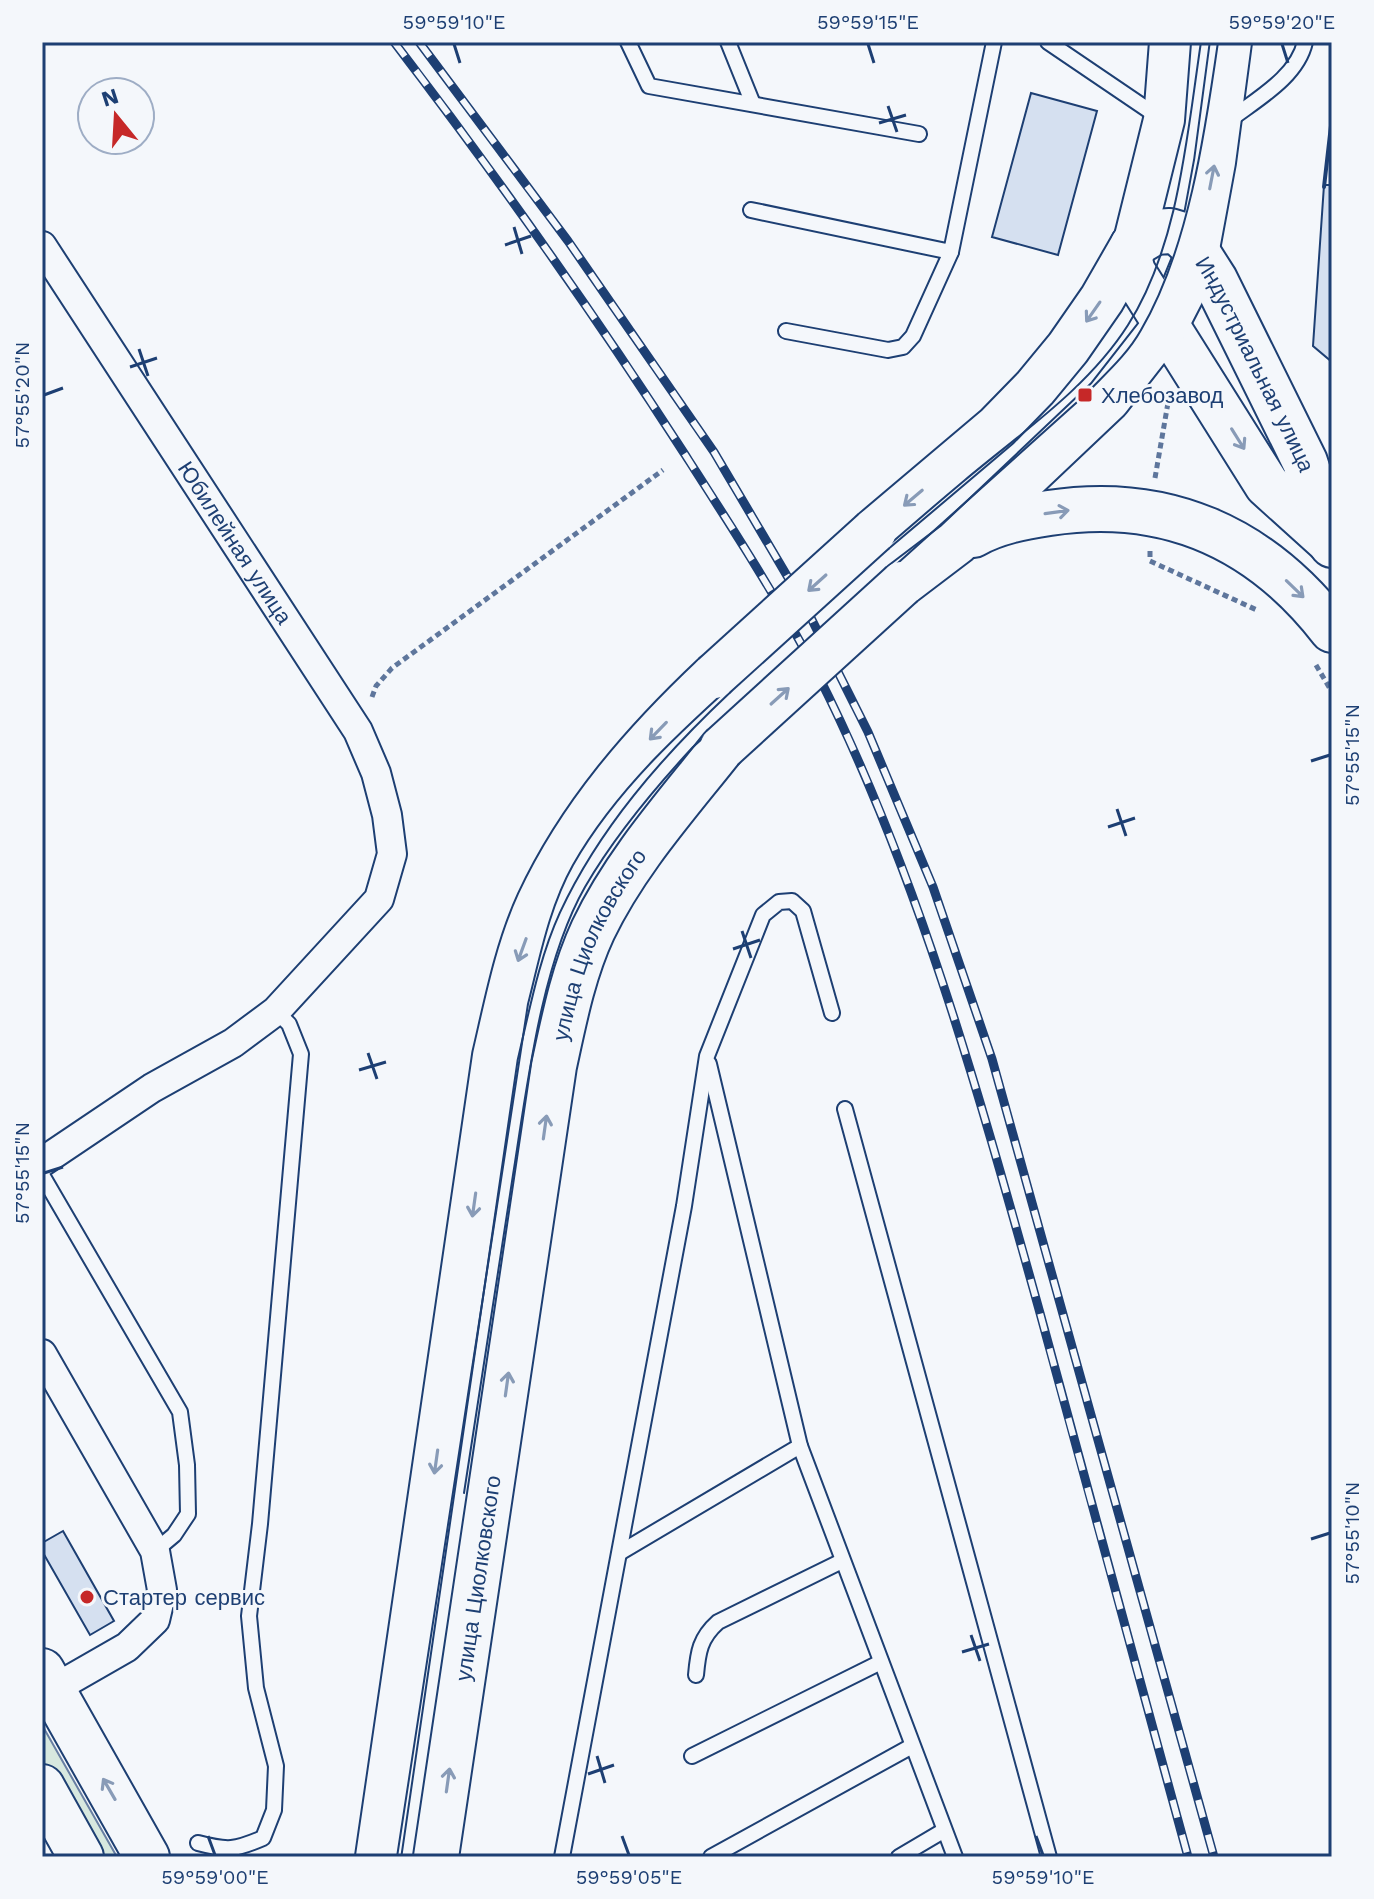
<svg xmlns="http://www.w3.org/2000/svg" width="1374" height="1899" font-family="'Work Sans',sans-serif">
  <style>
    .green { fill: #d7e8df; stroke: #687fa3; stroke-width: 2 }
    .building { fill: #d5e0f0; stroke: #1d3f73; stroke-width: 2 }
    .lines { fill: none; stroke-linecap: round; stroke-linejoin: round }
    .lane-casing { stroke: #1d3f73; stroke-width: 18 }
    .street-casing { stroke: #1d3f73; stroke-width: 32 }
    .secondary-casing { stroke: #1d3f73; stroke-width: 44 }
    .primary-casing { stroke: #1d3f73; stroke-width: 48 }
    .path { stroke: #5e769c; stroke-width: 5; stroke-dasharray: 6 4; stroke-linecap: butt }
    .lane { stroke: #f4f7fb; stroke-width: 14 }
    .street { stroke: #f4f7fb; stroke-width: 28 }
    .secondary { stroke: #f4f7fb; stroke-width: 40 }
    .primary { stroke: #f4f7fb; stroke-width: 44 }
    .tram { stroke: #1d3f73; stroke-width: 2 }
    .rail-casing { stroke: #1d3f73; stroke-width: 9 }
    .rail { stroke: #f4f7fb; stroke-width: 6; stroke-dasharray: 18; stroke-linecap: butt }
    .primary-bridge-casing { stroke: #1d3f73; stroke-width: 48; stroke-linecap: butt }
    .primary-bridge { stroke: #f4f7fb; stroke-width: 44 }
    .wall { stroke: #1d3f73; stroke-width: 4 }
    .oneway { stroke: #889bb7 }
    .ticks { fill: none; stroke: #1d3f73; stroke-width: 3 }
    .poi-dot { fill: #c62828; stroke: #f4f7fb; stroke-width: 3 }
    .labels { text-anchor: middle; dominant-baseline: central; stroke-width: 6; stroke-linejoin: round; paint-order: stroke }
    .street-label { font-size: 22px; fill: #1d3f73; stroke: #f4f7fb }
    .poi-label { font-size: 22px; fill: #1d3f73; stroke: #f4f7fb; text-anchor: start }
    .neatline { fill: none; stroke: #1d3f73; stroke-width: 3 }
    .ticks-label { font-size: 20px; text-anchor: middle; fill: #1d3f73 }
  </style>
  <rect width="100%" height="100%" fill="#f4f7fb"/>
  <path class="green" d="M42,1725l75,132h-25l-50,-91z"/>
  <g class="building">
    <path d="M1031,93l66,18 -39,144 -66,-18z"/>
    <path d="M1324,185h8v177l-19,-16z"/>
    <path d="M63,1531l51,90 -24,14 -48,-84v-8z"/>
  </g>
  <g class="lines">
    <g class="lane-casing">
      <g id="lane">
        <path d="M628,42l21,44 270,48"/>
        <path d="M728,42l25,62"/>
        <path d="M1048,42l112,76"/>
        <path d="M1227,122c28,-22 70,-44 78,-80"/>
        <path d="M751,210l200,42 43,-210"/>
        <path d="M786,331l102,19 15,-3 10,-11 38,-84"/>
        <path d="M709,1064l91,382 155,411"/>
        <path d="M845,1109l204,748"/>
        <path d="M42,1175l138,237 7,53 1,49 -14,21 -19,16"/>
        <path d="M621,1552l179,-106"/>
        <path d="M696,1675c2,-23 4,-37 22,-53l124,-61"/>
        <path d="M692,1756l189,-94"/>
        <path d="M198,1843c30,8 37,7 65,-5l11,-28 2,-44 -20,-78 -7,-72 11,-92 41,-470 -12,-30 -13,-13"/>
        <path d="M562,1857l122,-651 23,-150 56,-141 16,-13 13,-1 11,10 29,102"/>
        <path d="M711,1857l201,-111"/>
        <path d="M899,1857l44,-26"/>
      </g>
    </g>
    <g class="street-casing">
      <g id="street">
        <path id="s1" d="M42,246l316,485 18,42 11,42 5,39 -13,45 -103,112 -43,32 -81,45 -110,74"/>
        <path d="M42,1354l113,197 7,39 -7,30 -28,27 -75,43"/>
      </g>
    </g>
    <g class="secondary-casing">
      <g id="secondary">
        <path d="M1133,245l31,-125 6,-78"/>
        <path d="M1198,254l17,-92 16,-120"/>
      </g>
    </g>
    <g class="primary-casing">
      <g id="primary">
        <path d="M1133,245l-3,16 3,11 134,213 62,56"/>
        <path id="s2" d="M874,531l123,-104 38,-39 33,-40 34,-49 31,-54 22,-13 15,-1 10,3 14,13 21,33 90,182 27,83"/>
        <path d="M973,535c23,-13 50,-18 76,-22 117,-18 211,24 283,117"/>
        <path d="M902,584l54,-41 152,-144 57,-73 17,-33 16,-39"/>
        <path d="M42,1671l105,186"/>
        <path d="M42,1787l39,70"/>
        <path d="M378,1857l117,-801c12,-51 22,-105 44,-153 41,-88 105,-161 175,-227"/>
        <path id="s3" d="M436,1857l118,-791c10,-46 19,-93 39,-136 32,-67 83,-124 129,-182"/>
      </g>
    </g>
    <g class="path">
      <path d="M1155,478l14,-81"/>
      <path d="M1150,551v10l109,50"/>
      <path d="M1316,665l16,27"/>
      <path d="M372,697l4,-11 16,-18 271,-198"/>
    </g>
    <use href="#lane" class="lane"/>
    <use href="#street" class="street"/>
    <use href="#secondary" class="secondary"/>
    <use href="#primary" class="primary"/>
    <g class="tram">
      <path d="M464,1493c17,-106 33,-212 49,-318 14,-88 28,-211 72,-288 29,-50 69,-98 108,-140l392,-352c20,-21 42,-40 56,-65 47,-80 64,-197 77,-288"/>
      <path d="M397,1857l131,-853c12,-47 21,-96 45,-139 46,-81 121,-146 189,-207 67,-61 134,-120 203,-178 56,-47 123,-92 163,-155 51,-80 59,-191 73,-283"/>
    </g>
    <g class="rail-casing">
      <g id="rail">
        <path d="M394,42c102,133 199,270 290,411 47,73 95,147 135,224 101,201 161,421 221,636 49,182 99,363 148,544"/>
        <path d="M419,42l149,199 146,211 92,156 62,124 65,155 59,172 222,798"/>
      </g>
    </g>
    <use href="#rail" class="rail"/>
    <g class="primary-bridge-casing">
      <g id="primary-bridge">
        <path d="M714,676l160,-145"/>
        <path d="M722,748l180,-164"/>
      </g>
    </g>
    <use href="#primary-bridge" class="primary-bridge"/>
    <path class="wall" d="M1324,187l8,-70"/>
  </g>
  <defs><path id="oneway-shaft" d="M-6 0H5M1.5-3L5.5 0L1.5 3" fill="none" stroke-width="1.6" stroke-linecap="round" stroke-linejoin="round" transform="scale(2)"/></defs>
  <g class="oneway">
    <use href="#oneway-shaft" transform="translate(1212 177) rotate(-79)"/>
    <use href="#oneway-shaft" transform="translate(1093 312) rotate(125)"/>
    <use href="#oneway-shaft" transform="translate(1238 439) rotate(58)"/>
    <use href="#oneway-shaft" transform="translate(913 498) rotate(140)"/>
    <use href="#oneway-shaft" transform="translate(1057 512) rotate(-8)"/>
    <use href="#oneway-shaft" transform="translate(817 583) rotate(138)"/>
    <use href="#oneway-shaft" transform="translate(1295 589) rotate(44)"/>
    <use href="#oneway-shaft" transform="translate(780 696) rotate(-42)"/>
    <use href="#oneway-shaft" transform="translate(658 731) rotate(134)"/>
    <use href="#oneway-shaft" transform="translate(522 950) rotate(110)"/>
    <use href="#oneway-shaft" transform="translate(545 1127) rotate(-82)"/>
    <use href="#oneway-shaft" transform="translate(474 1205) rotate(98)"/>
    <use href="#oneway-shaft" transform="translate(507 1384) rotate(-82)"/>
    <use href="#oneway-shaft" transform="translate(436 1462) rotate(98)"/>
    <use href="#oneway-shaft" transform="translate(448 1780) rotate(-82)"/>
    <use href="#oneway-shaft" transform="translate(109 1789) rotate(-120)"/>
  </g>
  <path class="ticks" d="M454,44l6,19M868,44l6,19M1282,44l6,19M888,106l9,26M879,123l27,-8M514,227l8,27M505,245l26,-9M139,349l9,27M130,367l27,-9M44,395l19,-7M1311,761l19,-6M1117,809l9,27M1108,827l27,-9M742,931l9,27M733,949l27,-9M368,1053l9,26M359,1070l27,-8M44,1173l19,-6M1311,1539l19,-6M971,1635l9,26M962,1652l27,-8M597,1756l8,27M588,1774l26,-9M208,1836l7,19M622,1836l7,19M1036,1836l7,19"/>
  <g class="poi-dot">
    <rect x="1077" y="387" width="16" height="16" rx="4"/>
    <circle cx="87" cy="1597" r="8"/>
  </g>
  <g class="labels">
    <g class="street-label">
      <text stroke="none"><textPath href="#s2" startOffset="592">Индустриальная улица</textPath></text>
      <text stroke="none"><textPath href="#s1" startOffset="354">Юбилейная улица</textPath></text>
      <text stroke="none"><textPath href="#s3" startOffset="930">улица Циолковского</textPath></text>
      <text stroke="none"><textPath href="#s3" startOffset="282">улица Циолковского</textPath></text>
    </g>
    <g class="poi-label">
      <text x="1101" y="395">Хлебозавод</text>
      <text x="103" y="1597">Стартер сервис</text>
    </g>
  </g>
  <rect width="1374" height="1899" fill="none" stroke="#f4f7fb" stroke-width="88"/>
  <g transform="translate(116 116) rotate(342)"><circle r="38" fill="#f4f7fb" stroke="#9eadc5" stroke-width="2"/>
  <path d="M0-6L14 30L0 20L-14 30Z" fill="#c62828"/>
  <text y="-12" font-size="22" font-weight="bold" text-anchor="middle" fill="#1d3f73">N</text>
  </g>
  <rect x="44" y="44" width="1286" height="1811" class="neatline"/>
  <g class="ticks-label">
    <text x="454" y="29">59°59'10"E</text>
    <text x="868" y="29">59°59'15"E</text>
    <text x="1282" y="29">59°59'20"E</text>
    <text transform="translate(22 395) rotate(-90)" y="7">57°55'20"N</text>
    <text transform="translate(1352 755) rotate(-90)" y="7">57°55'15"N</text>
    <text transform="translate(22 1173) rotate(-90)" y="7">57°55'15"N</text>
    <text transform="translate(1352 1533) rotate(-90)" y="7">57°55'10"N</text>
    <text x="215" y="1884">59°59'00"E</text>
    <text x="629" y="1884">59°59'05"E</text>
    <text x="1043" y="1884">59°59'10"E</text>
  </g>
</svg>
